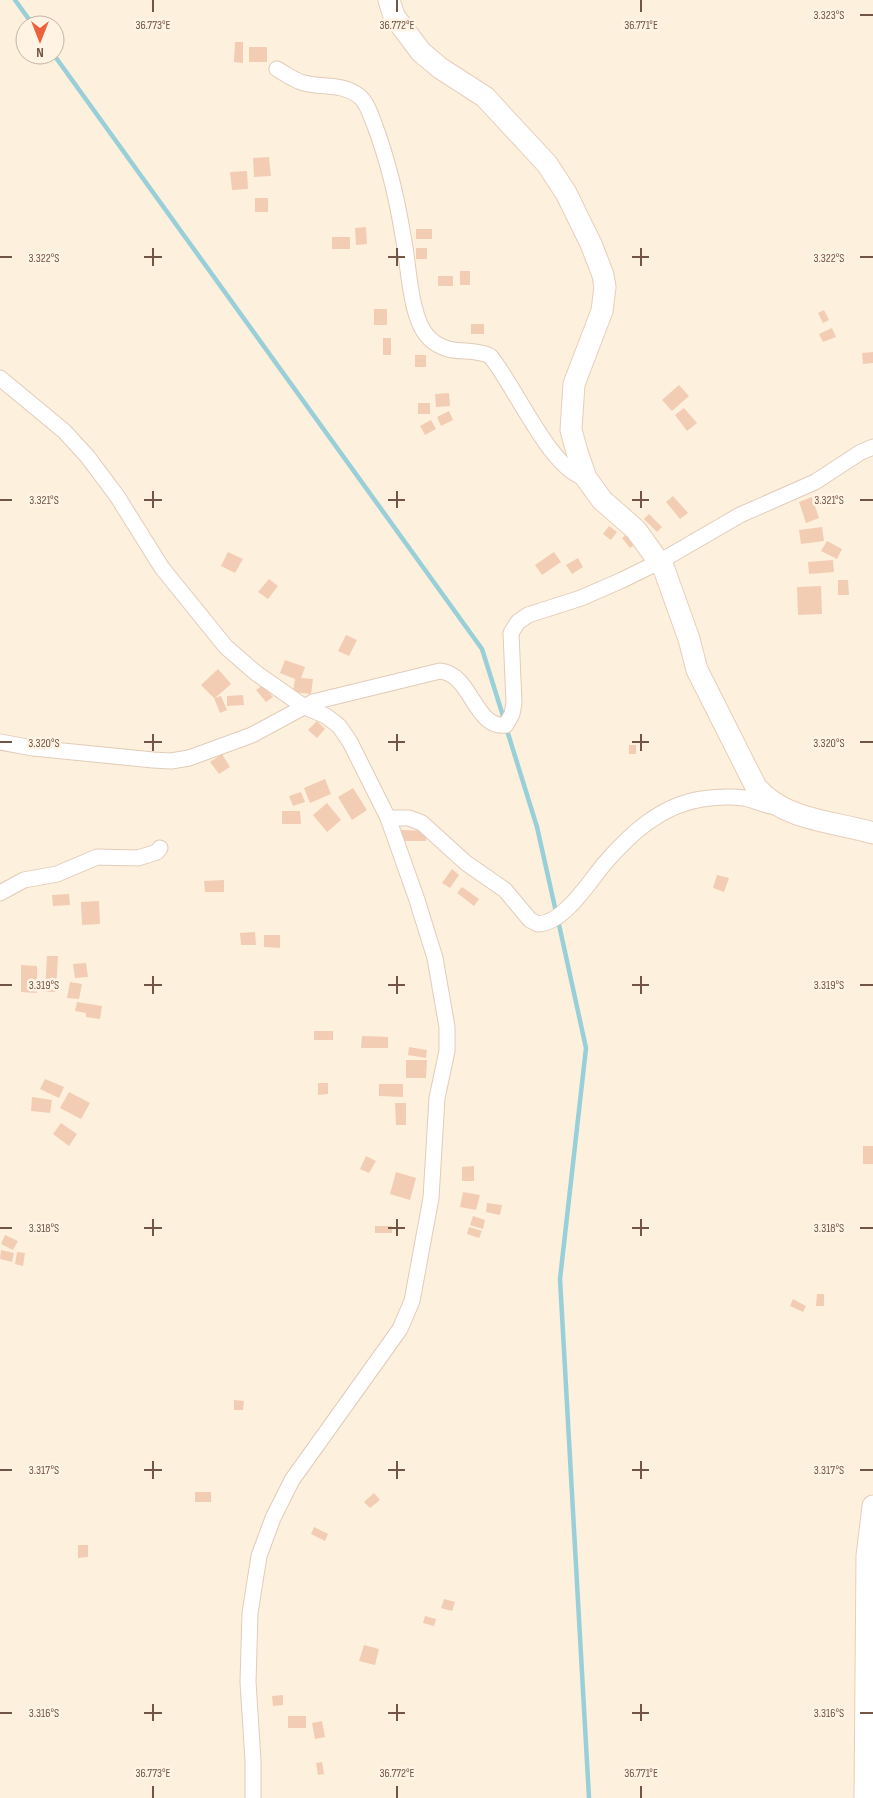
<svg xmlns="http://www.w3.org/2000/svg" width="873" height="1798" font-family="'Sofia Sans Condensed',sans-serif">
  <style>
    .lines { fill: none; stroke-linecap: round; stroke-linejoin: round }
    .stream { stroke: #98cfd8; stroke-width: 4.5 }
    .building { fill: #f3ccb4 }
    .street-casing { stroke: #e1ccb9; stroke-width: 17 }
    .secondary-casing { stroke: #e8ceb9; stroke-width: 23 }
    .street { stroke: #fff; stroke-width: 15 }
    .secondary { stroke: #fff; stroke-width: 21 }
    .ticks { fill: none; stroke: #735545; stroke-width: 2 }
    .ticks-label { font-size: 12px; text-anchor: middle; fill: #735545; stroke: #fff4e4; stroke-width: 5; stroke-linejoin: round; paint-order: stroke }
  </style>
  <rect width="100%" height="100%" fill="#fdf0dd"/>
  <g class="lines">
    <g class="stream">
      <path d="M15,0l18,25"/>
      <path d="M54,55l428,594 22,70"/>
      <path d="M506,727l31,100 19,85"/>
      <path d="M558,920l28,128 -26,231 29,519"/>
    </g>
  </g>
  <g class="building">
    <path d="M235,42h8v21l-9,-1z"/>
    <rect x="249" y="47" width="18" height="15"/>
    <path d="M269,157l2,19 -17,1 -1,-19z"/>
    <path d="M247,171l1,18 -16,1 -2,-18z"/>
    <rect x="255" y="198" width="13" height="14"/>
    <path d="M366,227l1,17 -11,1 -1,-17z"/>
    <rect x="416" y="229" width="16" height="10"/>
    <rect x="332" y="237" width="18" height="12"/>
    <rect x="416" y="248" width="11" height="11"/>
    <rect x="460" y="271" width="10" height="14"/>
    <rect x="438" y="276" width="15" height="10"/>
    <rect x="374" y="309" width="13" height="16"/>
    <path d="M824,310l5,10 -6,3 -5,-10z"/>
    <rect x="471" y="324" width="13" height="10"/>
    <path d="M832,328l4,9 -13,5 -4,-8z"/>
    <rect x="383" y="338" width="8" height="17"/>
    <path d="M873,352v11l-10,1 -1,-11z"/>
    <rect x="415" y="355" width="11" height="12"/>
    <path d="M679,385l10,11 -17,15 -10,-11z"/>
    <path d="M449,393l1,13 -14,1 -1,-13z"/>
    <rect x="418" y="403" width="12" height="11"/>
    <path d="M684,408l13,15 -10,8 -12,-16z"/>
    <path d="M449,411l4,9 -12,6 -4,-9z"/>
    <path d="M431,420l5,9 -11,6 -5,-9z"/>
    <path d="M673,496l15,17 -8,6 -14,-17z"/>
    <path d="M812,497l7,21 -13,5 -7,-21z"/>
    <path d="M649,514l13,13 -5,5 -13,-13z"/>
    <path d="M609,526l8,6 -6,8 -8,-6z"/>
    <path d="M822,527l2,14 -23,3 -2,-14z"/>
    <path d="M629,532l8,11 -7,5 -8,-10z"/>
    <path d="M827,541l15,8 -5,10 -16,-8z"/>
    <path d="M228,552l15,7 -8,14 -14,-7z"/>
    <path d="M554,552l7,10 -19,13 -7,-10z"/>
    <path d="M578,558l5,9 -11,7 -6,-9z"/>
    <path d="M833,560l1,12 -25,2 -1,-12z"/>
    <path d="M269,579l9,7 -10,13 -10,-7z"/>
    <path d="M838,580h10l1,15h-11z"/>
    <path d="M821,586l1,28 -24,1 -1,-28z"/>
    <path d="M346,635l11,5 -8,16 -11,-5z"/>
    <path d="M285,660l20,7 -4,11 12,1 -2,15 -18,-2 2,-13 -15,-6z"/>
    <path d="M218,669l13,15 -16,14 6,-2 6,14 -7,3 -6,-15 -13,-13z"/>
    <path d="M263,685l10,12 -7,5 -10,-12z"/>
    <path d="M243,695l1,10 -17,1v-10z"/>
    <path d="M317,721l8,8 -8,9 -9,-8z"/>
    <rect x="629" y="745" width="7" height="9"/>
    <path d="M222,754l8,13 -11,7 -9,-12z"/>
    <path d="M325,779l6,15 -21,9 -6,-15z"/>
    <path d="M353,788l14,22 -15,10 -14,-23z"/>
    <path d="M301,792l4,10 -12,4 -4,-10z"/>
    <path d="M327,803l14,17 -14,12 -14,-17z"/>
    <path d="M282,811h18l1,13h-19z"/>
    <path d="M401,830l26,1 -1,10h-25z"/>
    <path d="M452,869l7,6 -9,13 -8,-5z"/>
    <path d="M717,875l12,3 -5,14 -11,-4z"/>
    <path d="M224,880v12h-19l-1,-11z"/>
    <path d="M462,887l17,12 -5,7 -17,-13z"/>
    <path d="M69,894l1,11 -17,1 -1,-11z"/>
    <path d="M99,901l1,23 -18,1 -1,-23z"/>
    <path d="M255,932l1,13h-15l-1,-12z"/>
    <path d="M264,935h16v13l-16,-1z"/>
    <path d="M47,956h11l-2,36h-11z"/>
    <path d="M86,963l2,14 -13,1 -2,-14z"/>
    <path d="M21,965l16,1v27l-16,-1z"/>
    <path d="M70,982l12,2 -3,15 -12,-1z"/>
    <path d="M77,1002l25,4 -2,13 -14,-2v-4l-11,-2z"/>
    <rect x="314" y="1031" width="19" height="9"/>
    <path d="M362,1036l26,1v11h-27z"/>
    <path d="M409,1047l18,3 -1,8 -18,-3z"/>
    <path d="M406,1060h21l-1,18h-20z"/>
    <path d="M45,1079l19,8 -5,11 -19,-9z"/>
    <path d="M318,1083h10v11l-10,1z"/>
    <path d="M379,1084h24v13l-24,-1z"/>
    <path d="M69,1092l21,11 -9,16 -21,-11z"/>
    <path d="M32,1097l20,3 -2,13 -19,-2z"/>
    <path d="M395,1103h11v22h-10z"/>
    <path d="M61,1123l16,11 -8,12 -16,-12z"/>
    <rect x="863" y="1146" width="10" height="18"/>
    <path d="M366,1156l10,5 -7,12 -9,-4z"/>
    <path d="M474,1166v15h-12v-14z"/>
    <path d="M396,1172l20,6 -6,22 -20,-6z"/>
    <path d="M463,1192l17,3 -4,15 -16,-3z"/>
    <path d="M487,1203l15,2 -2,10 -14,-3z"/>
    <path d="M473,1216l12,4 -2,9 -13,-4z"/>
    <rect x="375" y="1226" width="17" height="7"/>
    <path d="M469,1227l13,4 -3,7 -12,-4z"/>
    <path d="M5,1235l13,6 -5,9 -12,-6z"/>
    <path d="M1,1250l13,3 -2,9 -12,-3z"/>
    <path d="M17,1252l8,1 -2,13 -8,-2z"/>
    <path d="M817,1294h7v12h-8z"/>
    <path d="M793,1299l13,7 -3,6 -13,-6z"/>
    <path d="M234,1400l10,1 -1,9h-9z"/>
    <rect x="195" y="1492" width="16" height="10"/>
    <path d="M374,1493l6,7 -10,8 -6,-6z"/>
    <path d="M314,1527l14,7 -3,7 -14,-7z"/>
    <path d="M78,1545h10v12l-10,1z"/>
    <path d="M444,1599l11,3 -3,9 -11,-3z"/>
    <path d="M425,1616l11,3 -2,7 -11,-3z"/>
    <path d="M364,1645l15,4 -4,16 -16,-4z"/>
    <path d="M283,1695v10l-10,1 -1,-10z"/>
    <rect x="288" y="1716" width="18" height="12"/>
    <path d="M322,1721l3,16 -10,2 -3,-16z"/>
    <path d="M322,1762l2,12 -6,1 -2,-12z"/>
  </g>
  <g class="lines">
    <g class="street-casing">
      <g id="street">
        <path d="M277,69c9,5 18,12 27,14 19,5 38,0 55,13 8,6 12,20 16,30 13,35 22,73 28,110 6,27 6,82 26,102 21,20 41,8 61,18 23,26 61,116 96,122"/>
        <path d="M0,378l64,53 23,25 30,40 45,72 64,79 30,26 47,33 23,10 13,10 11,16 38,76 29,82 18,58 12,69v24l-10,47 -6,100 -19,103 -12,28 -108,151 -19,38 -14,38 -9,57 -2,69 5,79v37"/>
        <path d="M0,742l33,6 120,12 18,1 18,-3 63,-23 61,-33 127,-31c32,3 34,58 66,54l6,-11 2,-11 -3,-70 7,-11 10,-7 53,-17 39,-17 39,-19 81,-47 75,-33 46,-30 12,-5"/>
        <path d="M388,818h21l13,5 44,40 39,27 25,30 8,4c26,-1 51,-42 67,-61 25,-29 56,-58 97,-64 13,-2 28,-3 42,-1 11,2 21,8 33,9"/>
        <path d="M0,893l24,-13 33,-6 40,-17 41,1 19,-6 3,-4"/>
      </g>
    </g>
    <g class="secondary-casing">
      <g id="secondary">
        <path d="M389,0l5,16 27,36 19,16 45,29 62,67 19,29 25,51 12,31 2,12 -3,24 -28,73 -3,46 6,22 9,26 16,22 34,30 28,39 25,70 8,31 59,117c29,34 77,34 117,46"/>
        <path d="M865,1798l2,-242 6,-50"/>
      </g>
    </g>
    <use href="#street" class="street"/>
    <use href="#secondary" class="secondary"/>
  </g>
  <path class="ticks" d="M153,0v12M397,0v12M641,0v12M860,15h13M153,248v18M397,248v18M641,248v18M0,257h12M144,257h18M388,257h17M632,257h17M860,257h13M153,491v17M397,491v17M641,491v17M0,500h12M144,500h18M388,500h17M632,500h17M860,500h13M153,734v17M397,734v17M641,734v17M0,742h12M144,742h18M388,742h17M632,742h17M860,742h13M153,976v18M397,976v18M641,976v18M0,985h12M144,985h18M388,985h17M632,985h17M860,985h13M153,1219v17M397,1219v17M641,1219v17M0,1228h12M144,1228h18M388,1228h17M632,1228h17M860,1228h13M153,1461v18M397,1461v18M641,1461v18M0,1470h12M144,1470h18M388,1470h17M632,1470h17M860,1470h13M153,1704v17M397,1704v17M641,1704v17M0,1713h12M144,1713h18M388,1713h17M632,1713h17M860,1713h13M153,1786v12M397,1786v12M641,1786v12"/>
  <g class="ticks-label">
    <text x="829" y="19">3.323°S</text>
    <text x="153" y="29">36.773°E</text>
    <text x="397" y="29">36.772°E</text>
    <text x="641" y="29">36.771°E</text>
    <text x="829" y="262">3.322°S</text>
    <text x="44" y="262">3.322°S</text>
    <text x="829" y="504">3.321°S</text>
    <text x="44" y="504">3.321°S</text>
    <text x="829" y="747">3.320°S</text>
    <text x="44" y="747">3.320°S</text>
    <text x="44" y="989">3.319°S</text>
    <text x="829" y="989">3.319°S</text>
    <text x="44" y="1232">3.318°S</text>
    <text x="829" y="1232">3.318°S</text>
    <text x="829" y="1474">3.317°S</text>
    <text x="44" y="1474">3.317°S</text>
    <text x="44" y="1717">3.316°S</text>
    <text x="829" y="1717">3.316°S</text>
    <text x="153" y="1777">36.773°E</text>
    <text x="397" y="1777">36.772°E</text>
    <text x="641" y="1777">36.771°E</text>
  </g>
  <g transform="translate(40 40) rotate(180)"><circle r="24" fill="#fff4e4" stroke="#c7b4a4"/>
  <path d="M0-4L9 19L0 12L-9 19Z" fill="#ed623d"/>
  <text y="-8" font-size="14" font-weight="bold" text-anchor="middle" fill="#735545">N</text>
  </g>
</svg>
